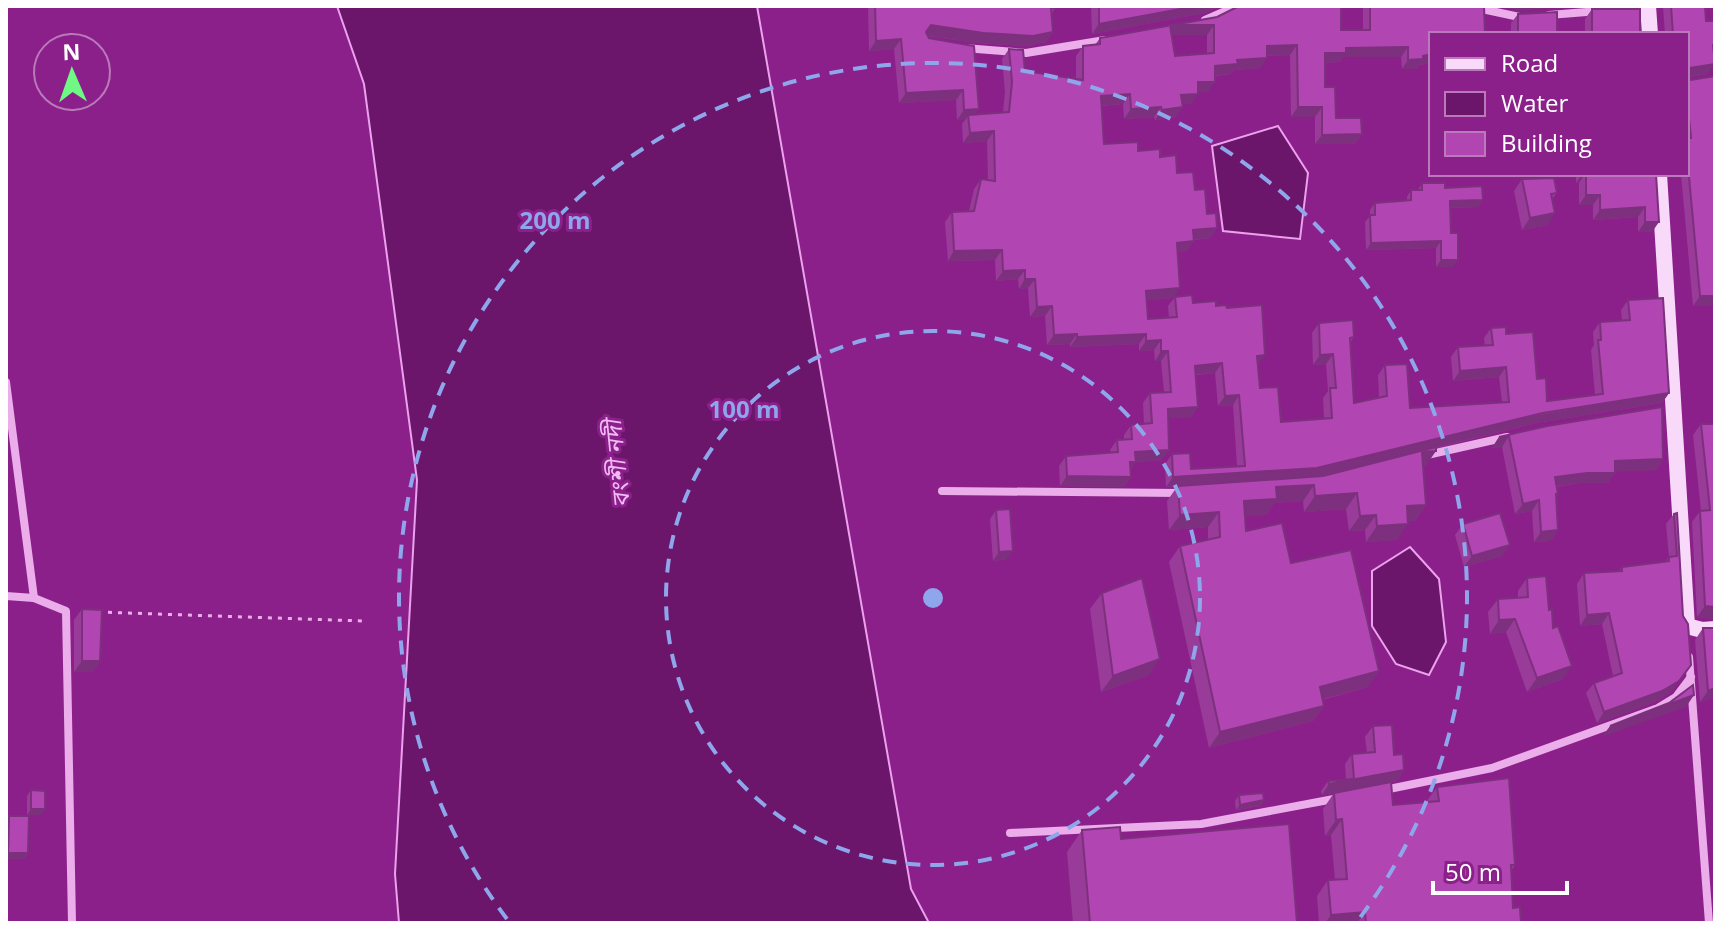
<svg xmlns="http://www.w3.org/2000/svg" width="1721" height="929" font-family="'Open Sans','Noto Sans Bengali',sans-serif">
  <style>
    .water { fill: #6b166a; stroke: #eba1ed; stroke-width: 2 }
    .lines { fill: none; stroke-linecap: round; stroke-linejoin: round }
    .path { stroke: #ebaeeb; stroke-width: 3; stroke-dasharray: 4 6; stroke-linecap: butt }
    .street { stroke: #ebaeeb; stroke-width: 8 }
    .secondary { stroke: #f9d9f9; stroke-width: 16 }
    .wall { fill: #983b99; fill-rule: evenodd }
    .shaded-wall { fill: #7c307d }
    .building { fill: #b145b2; stroke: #7c307d; stroke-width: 2; fill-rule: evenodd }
    .ring { fill: none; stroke: #8ea6ec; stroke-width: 4; stroke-dasharray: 14 10 }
    .labels { text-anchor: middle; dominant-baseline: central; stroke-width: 6; stroke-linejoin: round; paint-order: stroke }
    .water-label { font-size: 24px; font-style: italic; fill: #f2baf3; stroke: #8c208b }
    .centre { fill: #8ea6ec; stroke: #8c208b; stroke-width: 4 }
    .ring-label { font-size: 24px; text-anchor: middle; font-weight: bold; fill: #8ea6ec; stroke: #8c208b; stroke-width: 6; stroke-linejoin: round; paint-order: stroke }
  </style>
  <rect width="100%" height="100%" fill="#8c208b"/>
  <g class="water">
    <path d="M337,6h420l154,883 18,34h-530l-4,-49 22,-394 -53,-396z"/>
    <path d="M1278,126l30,47 -8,66 -77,-8 -11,-85z"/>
    <path d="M1410,547l29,32 7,63 -17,33 -33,-11 -24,-38v-55z"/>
  </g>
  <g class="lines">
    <path class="path" d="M98,612l265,9"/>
    <g class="street">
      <path d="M1468,6l56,12"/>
      <path d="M1549,15l50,-4"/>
      <path d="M1205,20l32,-14"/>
      <path d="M964,48l62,5 79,-13"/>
      <path d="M6,382l28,216"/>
      <path d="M1427,455l80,-18"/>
      <path d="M942,491l239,2"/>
      <path d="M6,596l28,2 32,13 6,312"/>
      <path d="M1689,657l20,266"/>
      <path d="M1384,790l108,-22 166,-60 18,-11 15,-20"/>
      <path d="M1010,833l191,-9 138,-26"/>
    </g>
    <g class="secondary">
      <path d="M1648,6l2,28"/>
      <path d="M1659,174l28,452 15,4 13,-1"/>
    </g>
  </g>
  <g class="wall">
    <path d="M868,6h188l-5,9 2,17 -7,10 -20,4 -50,-3 -48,-7 1,2 45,8 2,68 27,-2 2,-20 -3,-33 7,-10 16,22 51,8v-23l7,-10 12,-1 5,-7 117,-21 22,-11h245l-53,28v29l-12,2 -3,4h-14l-1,-12h-58l-4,5 -14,1v24l11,31 26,16 -7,10h-40v-27h-24l-1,-62 -23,1 -7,12 -26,2 -3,4 -16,2 -7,16h-10l-7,12h-8l-7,13 -21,3 -1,-3 -30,2 -1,-15 -22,2 3,38 34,7 22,6 35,33 12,24 10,14 -7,10 -16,2 -7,11 -10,1 -4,46 -27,2 2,19 21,-1 -1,-12 7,-9 18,6 34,5 31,57 2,23 21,34 43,-4 -1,-20 5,-7 -2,-27 -13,1 -1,-32 7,-10 35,14 -4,6 4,60 25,-6 -1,-22 7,-10 25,43 92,-6 -3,-25 -46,4 -2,-24 7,-10 27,-1 -1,-8 7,-10 15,6 31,45 10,22 48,-6 -4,-45 3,-5 -1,-13 7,-10 22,-1 -1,-11 7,-10 41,93 -7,10 -126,20 -100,25 -11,19h-2l3,38 -11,16h-7l-11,19 -31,2 -1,-12 -16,1 -3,-22 -42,3 -1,-11 -29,2 -8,12 -21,1 1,15 45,32 77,124 -46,13 2,6 -11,15 -104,27 -40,-186 11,-16 28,-6v-13l-39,3 -2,-29 10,-14h-11l-1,-23 7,-10 19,15 46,-3 -4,-61 -15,1 -3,-33 -19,2 2,32 -7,10 -22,1 -7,42 -26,2 -6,7 1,8 -7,10 -64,-1 -1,-20 7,-10 45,-3 -1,-3 7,-10 7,-1v-4l7,-10 13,-1 -1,-21 7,-10 14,-1 -3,-31h-6l-1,-11 -15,1v-7l-69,3v-3l-23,1 -2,-29 -15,1 -2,-29 -9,1 -1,-10 -22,2 -1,-21 -47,1 -3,-39 7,-10 17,-1 5,-22 7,-10 7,1 -1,-39 -24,2 -1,-19 3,-4h-8l-1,-20 -57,3 -5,-54 -25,2zM1341,7h22v23h-22zM1172,35h35v19l-32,2zM1421,451l-98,25 -7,1z"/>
    <path d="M1077,6h143l-15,7 -113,21 -1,-27 -14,1z"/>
    <path d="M1663,6h42l1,15 8,33 -6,20 -19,3 26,229h-22l-12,-132h6v-140h-22z"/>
    <path d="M1592,9l48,24 8,1h-63v-15z"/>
    <path d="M1518,14l39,20h-46v-11z"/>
    <path d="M1566,174h90l-4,58h-14v-15l-45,3v-15h-14v-22h-3v-8l-10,2z"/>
    <path d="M1522,179l35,14 -5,6 -4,26 -26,5 -8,-39z"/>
    <path d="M1422,183l23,5 38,12 -5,7 -28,1 3,59h-17v-19l-70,2 -1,-28 5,-6v-6l5,-7 32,-2v-4l4,-7h7z"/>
    <path d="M1701,424h14v195l-18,-2 -5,-95 8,-11h1l-8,-76z"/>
    <path d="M1547,426l116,33 -7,11 -41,1 -7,12h-29l-22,4 1,7 -2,3 -5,44 -17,1 -2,-31 -17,3 -13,-67 -10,1 7,-11z"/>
    <path d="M996,510l11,49 -14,2 -3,-42z"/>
    <path d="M1674,514l9,102 -12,76 -16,10 -58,21 -11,-30 8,-10 19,-7 -11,-52 -22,2 -3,-42 7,-11 35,-2 3,-4 44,-6 3,-4 -3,-33z"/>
    <path d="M1463,524l39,32 -38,11 -9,-32z"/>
    <path d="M1527,578l22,32 4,18 10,51 -36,13 -21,-60 -16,2 -2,-22 10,-13 20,-1v-7z"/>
    <path d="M1102,593l47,82 -48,17 -11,-83z"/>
    <path d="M82,609l11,63h-19v-52z"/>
    <path d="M1703,628h12v82l-1,-13 -14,5 -5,-62z"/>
    <path d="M1373,726l31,44 -7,11 -75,14 -1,-4 7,-10 18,-1 -1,-16 7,-10 15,-1 -2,-16z"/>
    <path d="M1437,787l78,78 -4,6 2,37 8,15h-202l-2,-27 11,-16h7l-4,-45 -6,1 -2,-27 11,-16 59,12 33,-3z"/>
    <path d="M31,790l10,25h-14v-19z"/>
    <path d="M1239,795l25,5 -4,6 -24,4 -1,-9z"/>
    <path d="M9,816l19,37 -4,6h-18v-38z"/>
    <path d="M1082,830l39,9 176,84h-224l-6,-71z"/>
  </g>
  <g class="shaded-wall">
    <path d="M1197,6h23l-15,7 -113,21 7,-10z"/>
    <path d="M1510,6h59l-51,5 -10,-3z"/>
    <path d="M931,25l122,7 -7,10 -20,4 -50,-3 -52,-8z"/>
    <path d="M1170,25h44l-7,10h-44z"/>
    <path d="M901,39l-7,10 -25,2 7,-10z"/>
    <path d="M1297,45l-7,10 -30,1 7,-10z"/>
    <path d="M1408,47l-7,10h-58l-4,5 -21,1 7,-10 21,-5z"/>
    <path d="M1431,54v9l-12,2 -3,4h-14l6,-9z"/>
    <path d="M1267,58l-7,10 -26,2 -3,4 -23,2 7,-10 22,-6z"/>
    <path d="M1715,64l-7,10 -21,3v-4l3,-5z"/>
    <path d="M1198,82h17l-7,10h-17z"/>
    <path d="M963,90l-7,10 -57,3 7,-10z"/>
    <path d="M1130,94l-7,10 -29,2 7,-10z"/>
    <path d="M1198,94l-7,10 -17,1 7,-10z"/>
    <path d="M1161,107l-7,10 -30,2 7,-10z"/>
    <path d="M1183,107l-7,10 -21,3 7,-10z"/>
    <path d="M1298,107h24l-7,10h-24z"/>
    <path d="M979,109l-7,10 -4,-4 -3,5h-8l7,-10z"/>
    <path d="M994,131l-7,10 -24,2 7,-10z"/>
    <path d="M1362,134l-7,10h-40l7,-9z"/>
    <path d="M1582,174h3l-6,9h-3z"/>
    <path d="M1586,195h14l-7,10h-14z"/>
    <path d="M1483,200l-5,7 -33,1 5,-7z"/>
    <path d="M1645,207l-7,10 -45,3 7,-10z"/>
    <path d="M1555,213l-7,12 -26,5 8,-12z"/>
    <path d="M1645,222h14l-7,10h-14z"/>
    <path d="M1217,228l-7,10 -24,2 7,-10z"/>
    <path d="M1194,241l-7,10 -17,2 7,-10z"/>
    <path d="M1441,241l-5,7 -70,2 5,-7z"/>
    <path d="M1002,250l-7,10 -47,1 6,-10z"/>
    <path d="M1441,260h17l-5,7h-17z"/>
    <path d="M1025,270l-7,9 -22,2 7,-10z"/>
    <path d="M1025,279h10l-7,9 -9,1z"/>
    <path d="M1180,288l-7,10 -34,3 7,-10z"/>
    <path d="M1700,296h15v10h-22z"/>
    <path d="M1052,306l-7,10 -15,1 7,-10z"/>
    <path d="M1077,334l-7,10 -23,1 7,-10z"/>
    <path d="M1146,334l-7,10 -69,3 7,-10z"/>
    <path d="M1161,340l-7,10 -15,1 7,-10z"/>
    <path d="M1161,351h7l-7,10h-6z"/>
    <path d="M1333,354l-7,10 -13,1 7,-10z"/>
    <path d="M1265,355l-7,10 -1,-9z"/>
    <path d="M1222,363l-7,10 -27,2 7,-9z"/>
    <path d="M1506,367l-7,10 -46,4 7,-10z"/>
    <path d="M1669,393l-7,10 -126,20 -226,55 -144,9 7,-10z"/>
    <path d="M1239,395l-6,10 -15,1 7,-10z"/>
    <path d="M1198,407l-7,10 -30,2 7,-10z"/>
    <path d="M1509,436l-7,11 -10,1 7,-11z"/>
    <path d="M1169,450l-7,10 -26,2 -7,10h-6l12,-20z"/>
    <path d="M1436,451l-11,16 -14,1 11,-16z"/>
    <path d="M1663,459l-7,11 -48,2 7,-11z"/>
    <path d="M1587,473h28l-7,10h-29l-31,5 7,-11z"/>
    <path d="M1067,476l64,1 -7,10 -64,-1z"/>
    <path d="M1314,485l-11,16 -29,2 -8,12 -33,2 11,-16 32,-14z"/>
    <path d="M1357,493l-11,16 -42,3 11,-16z"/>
    <path d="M1539,500l-7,11 -17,3 8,-10z"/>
    <path d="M1426,505l-11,16 -19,1 11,-16z"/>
    <path d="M1219,512l-11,15 -39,3 11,-15z"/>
    <path d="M1376,515l-11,15 -16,1 11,-15z"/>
    <path d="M1408,524l-11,16 -31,2 11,-16z"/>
    <path d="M1558,530l-7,11 -17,1 7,-10z"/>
    <path d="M1510,545l-8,11 -38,11 8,-11z"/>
    <path d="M1013,551l-6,8 -14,2 6,-9z"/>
    <path d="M1705,606l10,1v12l-18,-2z"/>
    <path d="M1609,613l-7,11 -22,2 7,-11z"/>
    <path d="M1515,619l-9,13 -16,2 9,-14z"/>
    <path d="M1160,659l-11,16 -48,17 12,-16z"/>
    <path d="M82,661h18l-7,11h-19z"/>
    <path d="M1691,665l-20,27 -16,10 -58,21 7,-11z"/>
    <path d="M1572,666l-9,13 -36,13 10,-14z"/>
    <path d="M1379,671l-11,16 -60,16 12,-16z"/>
    <path d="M1715,688l-1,9 -14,5 8,-11z"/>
    <path d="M1694,695l-8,12 -84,30 8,-11z"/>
    <path d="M1324,706l-11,15 -104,27 11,-16z"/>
    <path d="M1404,770l-7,11 -75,14 7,-11z"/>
    <path d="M1264,800l-4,6 -24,4 4,-5z"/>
    <path d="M31,809h14l-4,6h-14z"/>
    <path d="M1342,819l-11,16 -6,1 11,-16z"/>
    <path d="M8,853h20l-4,6h-18z"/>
    <path d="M1365,912l-8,11h-32l6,-8z"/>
  </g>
  <g class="building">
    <path d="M875,6h181v2h-5l2,24 -20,4 -50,-3 -52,-8 -5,7 3,6 45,8 5,63 -15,1 -1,-20 -57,3 -5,-54 -25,2z"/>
    <path d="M1099,6h98l-98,18z"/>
    <path d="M1239,6h102v24h29v-24h114l1,28h-54v20l-8,2v3l-15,1v-13l-62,1v5h-21v34h10l1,31h25l1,16 -40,1v-28h-24l-1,-62 -30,1v12l-30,2 1,4 -23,2v16h-17v12l-17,1 2,12 -21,3 -1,-3 -30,2 -1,-15 -29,2 3,48 34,-2v9l22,-2v8l16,-2 1,18 16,-1 2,18 10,-1 2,25 9,-1 1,15 -24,2 1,11 -17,2 3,45 -34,3 2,28 29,-2 -2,-20 17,-2 1,8 23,-2v5l10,-1 1,3 35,-3 3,50 -8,1 3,32 18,-1 3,35 51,-4 -2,-30h6l-3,-34 -13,1 -1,-32 34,-3 1,17 -4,1 4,65 33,-7 -2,-31 22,-1 3,44 99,-6 -3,-35 -46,4 -2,-24 35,-2 -2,-17 15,-1v7l27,-2 4,47 9,-1 1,23 56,-7 -5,-54h3l-1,-18 30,-2 -2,-20 35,-2 6,95 -126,20 -226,55 -144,9 -1,-23 18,-1 1,16 54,-3 -6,-71 -14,1 -3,-33 -27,3 3,41 -30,2 1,41 -34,2 1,10h-6l1,15 -64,-1 -1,-20 52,-4 -1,-12 15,-1 -1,-14 21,-2 -2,-30 21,-1 -3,-41h-7v-11l-15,1v-7l-69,3v-3l-23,1 -2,-29 -15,1 -2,-28h-10v-9l-22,1 -1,-21 -48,1 -2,-39 22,-1 7,-32 14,2 -1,-50 -24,2 -2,-18 41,-3 3,-30 -3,-33 14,1 2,21 58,9v-34l17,-2v-6l117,-21zM1170,25h44v28l-39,3z"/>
    <path d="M1671,6h34l1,15h9v24h-2l2,19 -25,4 -3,6v-40h-14z"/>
    <path d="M1592,9h48v24l8,1h-56z"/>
    <path d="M1557,12v22h-39v-20z"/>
    <path d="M1687,74l4,6 24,-4v220h-15l-13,-141v-17h4l-4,-41z"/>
    <path d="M1586,174h70l3,48h-14v-15l-45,3v-15h-14z"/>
    <path d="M1554,178l3,15 -6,1 4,19 -25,5 -8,-39z"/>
    <path d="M1422,183h23v5l37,-2 1,14 -33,1 1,32h7v27h-17v-19l-70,2 -1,-28h5v-12l36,-3v-10h11z"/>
    <path d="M1662,407l1,52 -48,2v12h-28l-32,4 3,17h-2l2,36 -17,2 -2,-32 -16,4 -14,-68 -10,1 48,-11z"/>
    <path d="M1701,424h14v183l-10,-1 -5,-95 10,-1z"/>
    <path d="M1436,447v4l-14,1 4,53 -19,1 1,18 -31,2 -1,-11 -16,1 -3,-23 -42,3 -1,-11 -38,2 1,12 -33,2 2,30 36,-8 9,40 60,-13 28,121 -59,16 4,19 -104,26 -40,-186 40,-9 -1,-25 -39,3 -2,-29 145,-10z"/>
    <path d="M1010,509l3,42 -14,1 -3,-42z"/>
    <path d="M1500,513l10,32 -38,11 -9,-32z"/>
    <path d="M1677,513l6,103 5,8 3,41 -12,16 -17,10 -58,21 -10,-29 28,-10 -13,-60 -22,2 -3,-42 38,-2v-4l47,-6v-4l8,-1 -3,-42z"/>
    <path d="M1546,576l3,34 3,-1 1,19 5,-2 14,40 -35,12 -22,-59 -16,1 -1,-21 30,-2 -1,-19z"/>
    <path d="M1142,578l18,81 -47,17 -11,-83z"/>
    <path d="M82,609l20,1 -2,51h-18z"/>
    <path d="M1703,628h12v60l-7,3z"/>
    <path d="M1693,685l1,10 -84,31 59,-23z"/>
    <path d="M1392,725l2,30 9,-1 1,16 -75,14 -1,-3 26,-2 -2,-25 23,-2 -2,-26z"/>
    <path d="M1509,778l6,87h-4l2,43 7,-1 1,16h-155l-1,-11 -34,3 -3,-35 19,-1 -5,-60 -6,1 -2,-27 57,-11 2,23 46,-4 -2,-14z"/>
    <path d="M31,790l14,1v18h-14z"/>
    <path d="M1263,793l1,7 -24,5 -1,-10z"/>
    <path d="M9,816h20l-1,37h-20z"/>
    <path d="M1289,824l8,99h-207l-8,-93 38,-3 1,12z"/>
  </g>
  <g class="ring">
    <circle cx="933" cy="598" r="267"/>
    <path d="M507 919A534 534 0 1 1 1359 919"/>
  </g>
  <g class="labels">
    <g class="water-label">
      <text transform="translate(616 464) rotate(-96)">বংশী নদী</text>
    </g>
  </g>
  <circle cx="933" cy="598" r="12" class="centre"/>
  <g class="ring-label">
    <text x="555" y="229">200 m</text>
    <text x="744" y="418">100 m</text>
  </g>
  <rect width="1721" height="929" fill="none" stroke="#ffffff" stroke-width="16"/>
  <rect x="1429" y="32" width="260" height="144" fill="#8c208b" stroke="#ba79b9" stroke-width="2"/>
  <rect x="1445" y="58" width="40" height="12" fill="#f9d9f9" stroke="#ba79b9" stroke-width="2"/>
  <text x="1501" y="72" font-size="24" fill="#ffffff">Road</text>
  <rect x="1445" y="92" width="40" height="24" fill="#6b166a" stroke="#ba79b9" stroke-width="2"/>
  <text x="1501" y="112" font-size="24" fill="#ffffff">Water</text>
  <rect x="1445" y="132" width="40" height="24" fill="#b145b2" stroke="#ba79b9" stroke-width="2"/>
  <text x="1501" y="152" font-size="24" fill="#ffffff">Building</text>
  <g transform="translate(72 72) rotate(358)"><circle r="38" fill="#8c208b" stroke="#ba79b9" stroke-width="2"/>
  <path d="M0-6L14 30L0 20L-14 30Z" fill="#6ff884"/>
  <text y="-12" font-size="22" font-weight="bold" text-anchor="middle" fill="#ffffff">N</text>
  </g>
  <path d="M1433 881v12h134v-12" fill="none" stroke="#ffffff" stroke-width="4"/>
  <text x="1445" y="881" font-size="24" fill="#ffffff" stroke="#8c208b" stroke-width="6" paint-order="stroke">50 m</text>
</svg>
